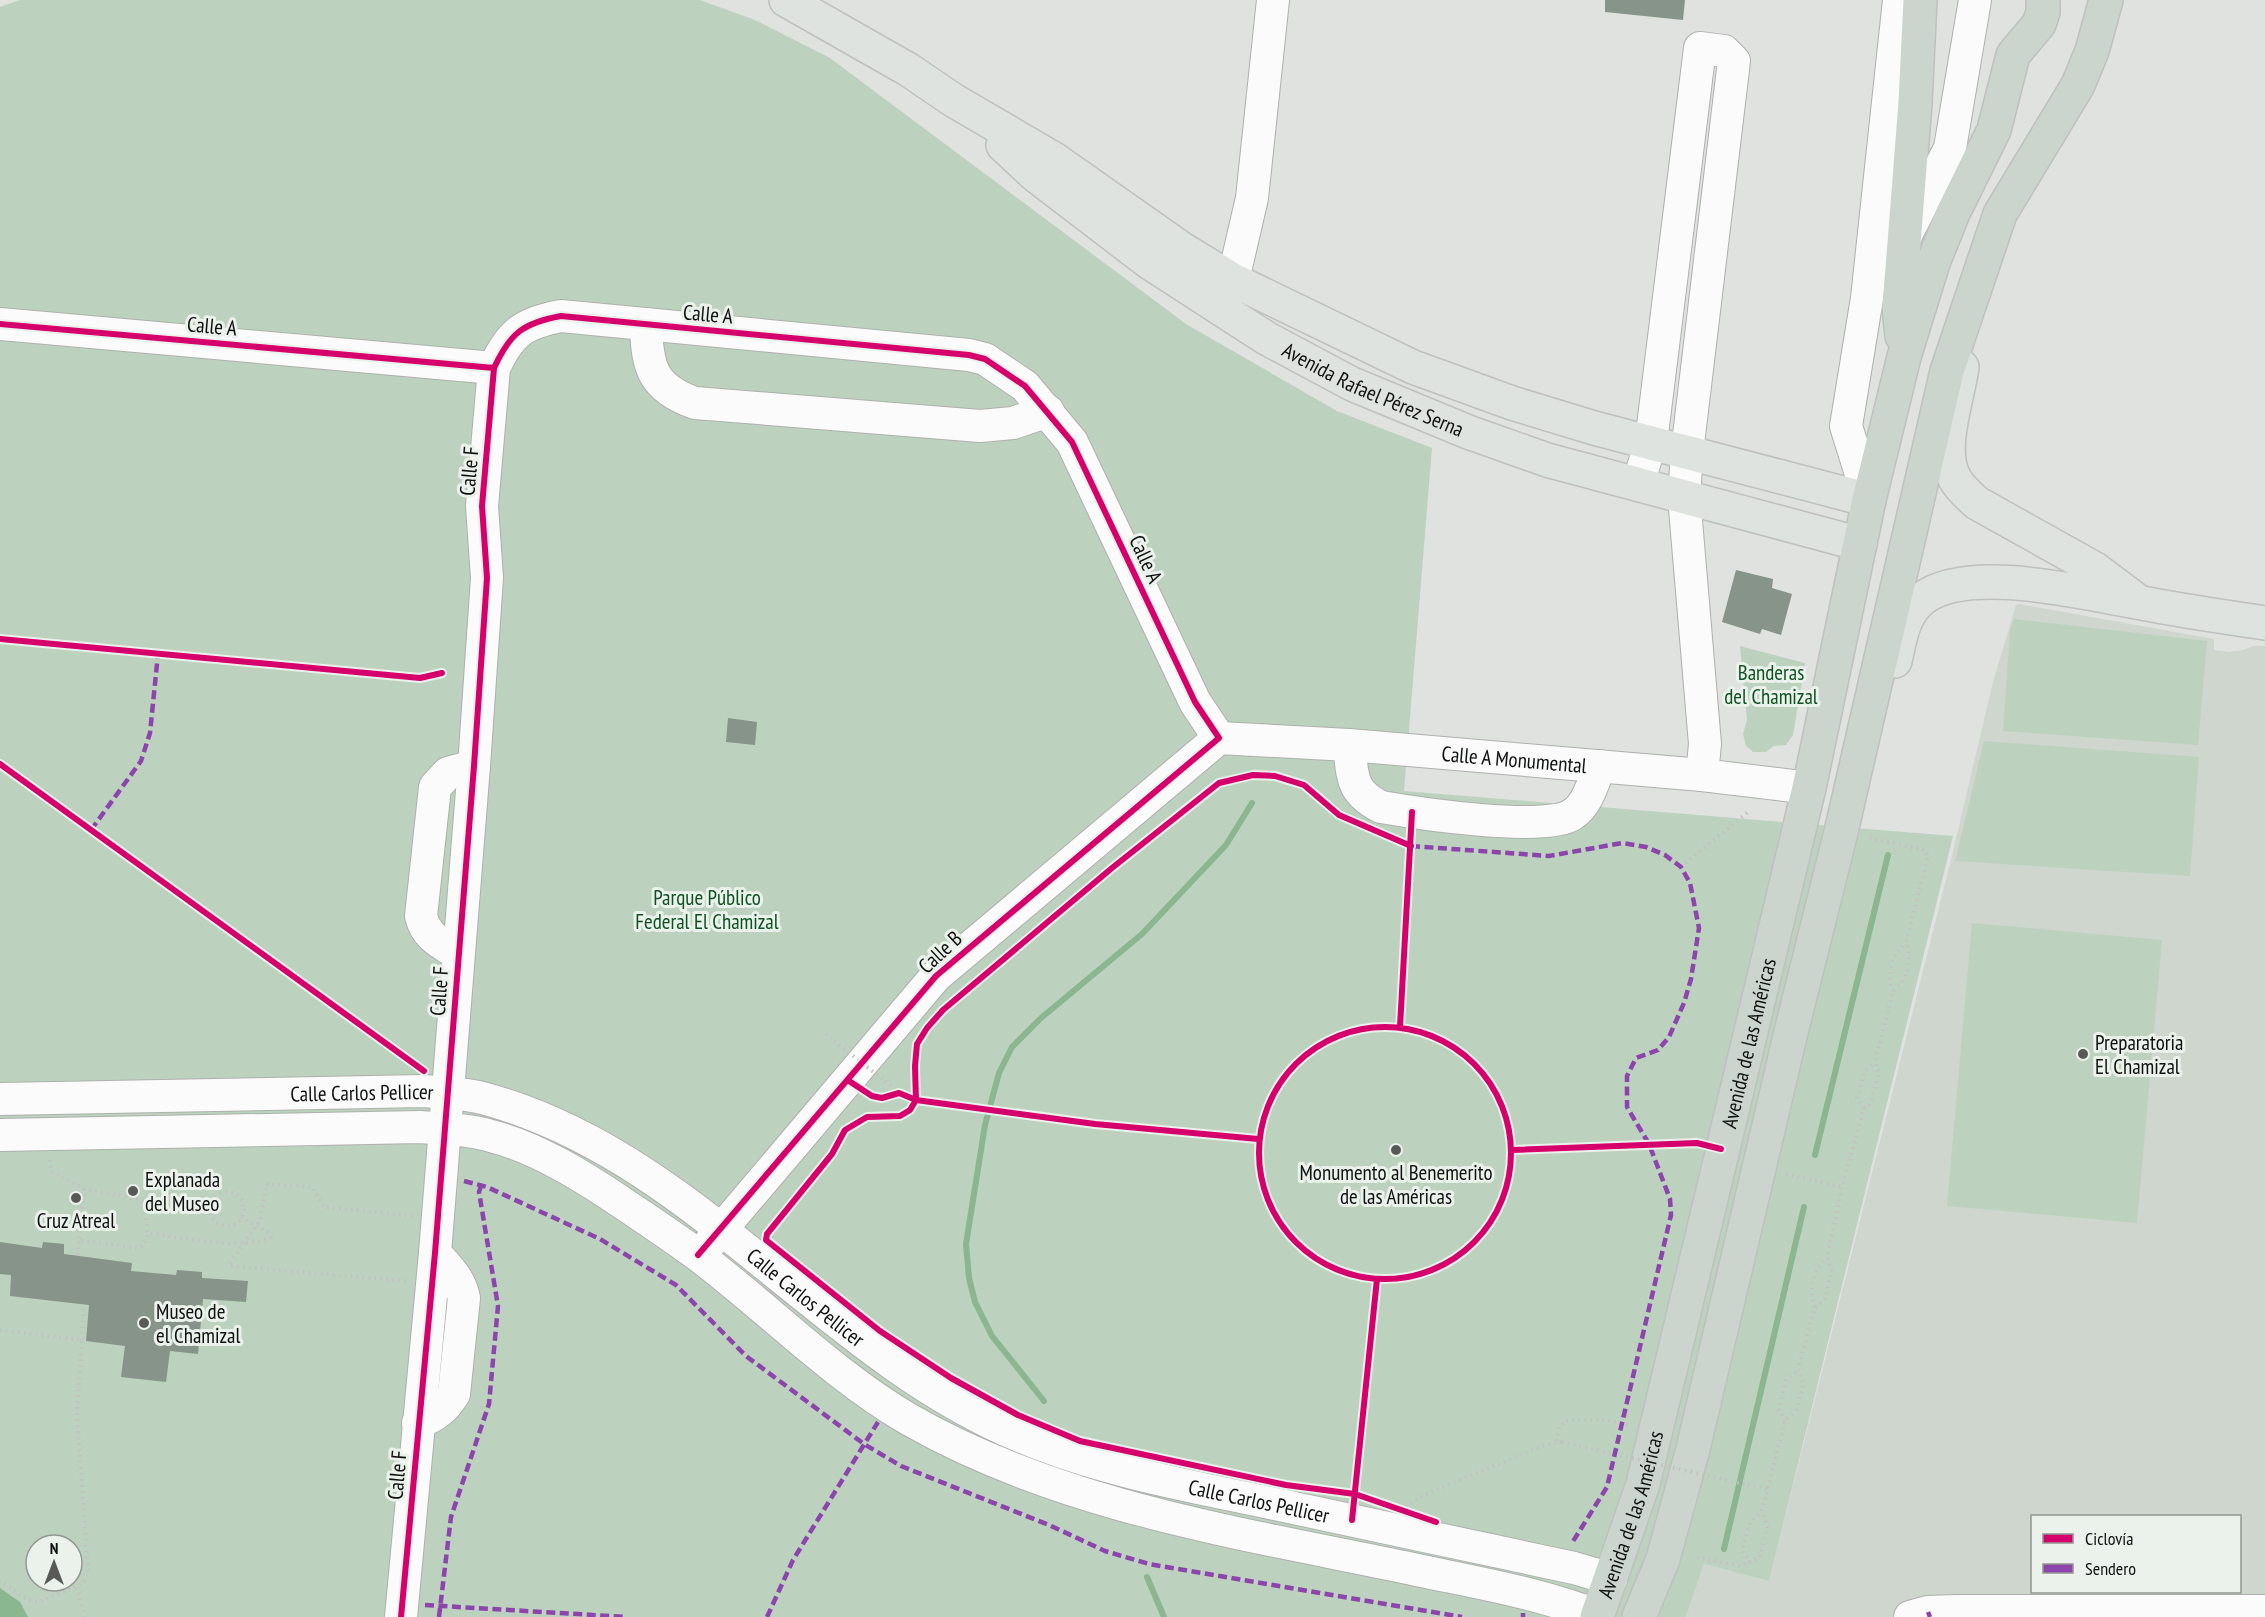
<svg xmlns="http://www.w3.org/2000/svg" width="2265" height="1617" font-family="'PT Sans Narrow',sans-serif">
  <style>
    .built { fill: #ced6ce; fill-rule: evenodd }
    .green { fill: #bcd2be; fill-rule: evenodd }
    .water { fill: #8ab690 }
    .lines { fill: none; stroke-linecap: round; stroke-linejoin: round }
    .stream { stroke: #8ab690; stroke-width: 6 }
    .building { fill: #869489 }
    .minor-casing { stroke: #aeb0ae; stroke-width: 34 }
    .major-casing { stroke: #bfc0c0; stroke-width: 36 }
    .highway-casing { stroke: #bfc0c0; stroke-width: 36 }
    .path { stroke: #c1c2c1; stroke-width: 4; stroke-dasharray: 1.5 4.5; stroke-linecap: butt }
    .minor { stroke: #fafbfa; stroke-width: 32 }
    .major { stroke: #dee3df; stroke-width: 33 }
    .highway { stroke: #cbd4cd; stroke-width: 33 }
    .path-bridge { stroke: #c1c2c1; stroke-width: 4; stroke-dasharray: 1.5 4.5; stroke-linecap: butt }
    .quiet { stroke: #8e44ad; stroke-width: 4.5; stroke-dasharray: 9 4.5; stroke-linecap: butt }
    .cycleway-casing { stroke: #ebf1eb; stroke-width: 10 }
    .cycleway { stroke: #d6006c; stroke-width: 6 }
    .poi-dot { fill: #585a58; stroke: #ebf1eb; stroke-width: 2 }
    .labels { text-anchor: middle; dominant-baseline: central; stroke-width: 6; stroke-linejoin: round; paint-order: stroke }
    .street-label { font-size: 21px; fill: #0f1110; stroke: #ebf1eb }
    .park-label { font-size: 21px; fill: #0d5320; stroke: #ebf1eb }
    .poi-label { font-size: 21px; fill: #0f1110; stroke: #ebf1eb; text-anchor: start }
  </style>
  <rect width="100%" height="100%" fill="#dfe2df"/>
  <path class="built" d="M2019,604l195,35v11l15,2 14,-2 10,-4h12v971h-579l18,-53 65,17 181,-717 43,-182 23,-77zM2032,1516h208v76h-208z"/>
  <g class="green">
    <path d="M20,0h680l55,20 75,38 356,266 151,87 95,37 -28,343 549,45 -184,745 -65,-17 -18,53h-1686v-1610zM36,1545h36v36h-36z"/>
    <path d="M2014,619l193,22 -9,104 -195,-14 7,-100z"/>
    <path d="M1740,646l65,17 -12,72 -7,10 -12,1 -8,6h-13l-7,-6 -3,-12 4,-14z"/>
    <path d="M1984,741l215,16 -9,119 -235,-15z"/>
    <path d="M1972,923l190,17 -25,283 -190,-17z"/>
  </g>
  <path class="water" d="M0,1588l20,14 8,15h-28z"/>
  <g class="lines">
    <g class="stream">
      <path d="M1815,1155l73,-300"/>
      <path d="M1044,1401l-52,-65 -17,-34 -6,-24 -3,-34 19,-119 14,-52 13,-26 29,-29 101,-84 84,-89 26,-42"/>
      <path d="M1724,1549l80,-342"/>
      <path d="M1147,1577l17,40"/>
    </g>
  </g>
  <g class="building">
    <path d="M1605,0h80l-2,20 -78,-8z"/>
    <path d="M1736,570l37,9 -1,9 20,6 -11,41 -19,-6 -2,5 -38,-12z"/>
    <path d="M728,718l29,4 -2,23 -29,-3z"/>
    <path d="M0,1242l42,6 1,-6 21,2v10l68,9 -1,8 45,4 1,-5 25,2v6l46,3 -2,21 -43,-3 -5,55 -28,-3 -4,31 -45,-5 4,-31 -39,-5 3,-36 -79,-9 1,-21 -11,-1z"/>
  </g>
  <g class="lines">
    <g class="minor-casing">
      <g id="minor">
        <path d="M1906,235l44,-87 25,-148"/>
        <path d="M1222,302l11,-22 19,-82 21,-198"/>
        <path d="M0,324l494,44"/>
        <path d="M646,324c1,43 6,64 49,79l285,23 33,-3 35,-12"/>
        <path d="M1638,484l13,-42 49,-394 24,3 10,10 -47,391 -3,45 21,247 -3,31"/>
        <path d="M1869,500l-23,-74 21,-128 32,-298"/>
        <path id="s1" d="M1219,738l130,7 353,30 107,13"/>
        <path d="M1349,745c4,32 1,46 32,62 35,6 166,26 192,7 15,-10 20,-32 27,-48"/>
        <path d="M458,954c-17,-11 -32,-17 -37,-38l14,-129 13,-14 26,-7"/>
        <path id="s2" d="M0,1099l423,-8c21,2 43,2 63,8 210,58 339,257 536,338 81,34 168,49 253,67 100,21 199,43 299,64l37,11"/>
        <path d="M0,1135l420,-8c24,2 48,2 71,9 47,12 93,41 133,68 25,17 51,34 75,52 71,54 134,119 211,164 151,86 330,113 498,148 64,14 129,24 190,48"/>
        <path d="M709,1244l227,-268 283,-238"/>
        <path d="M418,1423c17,-7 26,-13 36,-29l10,-96c-4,-20 -16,-30 -29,-45"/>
        <path d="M401,1617l34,-364 39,-487 13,-188 -5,-72 12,-138c16,-35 29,-45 67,-52l408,39 16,4 40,27 47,56 123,260 24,36"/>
        <path d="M1910,1617l18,-5 27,-1h310"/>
      </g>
    </g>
    <g class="major-casing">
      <g id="major">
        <path d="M786,0l123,70 44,30 101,59 128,90 51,31 180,87 99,36 82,25 275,72"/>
        <path id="s3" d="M1003,145l32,30 115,88 116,75 86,46 116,48 79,28 313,84"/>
        <path d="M1962,367c-4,31 -24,83 -7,112 5,9 14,17 22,24l118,66 40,30"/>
        <path d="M1895,661c5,-22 8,-47 27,-62 46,-36 166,-5 220,4 41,8 82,14 123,20"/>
      </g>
    </g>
    <g class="highway-casing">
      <g id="highway">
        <path d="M1902,336l-3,-29 16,-204 5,-103"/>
        <path id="s4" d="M1597,1617l46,-133 166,-696 60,-288 35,-143 29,-94 20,-50 41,-83 19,-75 26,-31 4,-12v-12"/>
        <path d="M1639,1617l24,-58 30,-110 98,-417 50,-200 106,-461 53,-157 78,-129 14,-34 14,-51"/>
      </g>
    </g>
    <g class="path">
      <path d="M1387,836l24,10"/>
      <path d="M1681,867l67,-55"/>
      <path d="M1893,991c-8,-17 -1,-37 13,-48"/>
      <path d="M943,1011l169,-143 107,-85 34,-8 22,1 29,9 35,30 13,6"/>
      <path d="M826,1034l8,7"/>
      <path d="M885,1081l14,12"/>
      <path d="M1864,1108l-7,-10 8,-27 10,-9"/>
      <path d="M50,1160l1,11 33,18 55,10 6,7 3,27c35,4 95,19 126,3"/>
      <path d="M1786,1174l56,13"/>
      <path d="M84,1189l-5,51 60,8 5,-4 4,-11"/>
      <circle cx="227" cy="1209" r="17"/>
      <path d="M241,1217l32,18"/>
      <path d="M767,1235l65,-81 13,-24 22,-13 33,-1 10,-6 6,-10 -1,-34 2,-22 7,-12"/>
      <path d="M78,1255l1,-15"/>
      <path d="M406,1281l-176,-15 -1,-2 31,-43 6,-37 46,3 12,20 88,9"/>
      <path d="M1815,1307c-7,-18 -2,-37 12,-49"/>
      <path d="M0,1330l82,10 -5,72 11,158 -4,13 -45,19 -11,-2 -28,-19"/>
      <path d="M82,1340l2,-35"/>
      <path d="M1785,1421l-6,-12 7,-29 12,-10"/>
      <path d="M1557,1441l2,-13 6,-7 35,-2 32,6"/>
      <path d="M1748,1485l21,4"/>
      <path d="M1406,1507l18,-12 118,-49 20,-4"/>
      <path d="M1697,1557l43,9 19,-8 9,-29 -6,-18 23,-90 11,-11 8,-26 -6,-15 17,-62 10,-8 7,-30 -5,-11 15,-71 22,-79 5,-2 10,-32 -4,-12 18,-71c15,-12 20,-32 13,-48l22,-88 -3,-5 -59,-13"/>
      <path d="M1750,1563l-8,-13 8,-27 12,-12"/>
      <path d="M77,1587l8,30"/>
    </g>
    <use href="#minor" class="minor"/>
    <use href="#major" class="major"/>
    <use href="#highway" class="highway"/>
    <g class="path-bridge">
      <path d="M834,1041l51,40"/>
      <path d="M1562,1442l186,43"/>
    </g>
    <g class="quiet">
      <path d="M91,830l50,-69 9,-28 8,-79"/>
      <path d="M1411,846l138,10 73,-13 24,4 19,8 16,12 9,16 9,45 -8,51 -7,24 -15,34 -11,13 -22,8 -9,18v31l22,37 21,55 1,16 -64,272 -35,56"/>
      <path d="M464,1181l23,6 113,52 76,46 70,71 118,88 37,22 148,59 56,26 44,13 313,53"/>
      <path d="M425,1605l202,12"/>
      <path d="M1928,1612l2,5"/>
      <path d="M1523,1613v4"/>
      <path d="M439,1617l12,-100 38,-113 9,-98 -19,-114 2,-6"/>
      <path d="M767,1617l26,-57 85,-138"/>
    </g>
    <g class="cycleway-casing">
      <g id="cycleway">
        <path d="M0,324l494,44"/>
        <path d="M0,639l420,39 22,-5"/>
        <path d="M0,764l424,307"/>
        <path d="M1411,846l-72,-31 -35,-30 -29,-9 -22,-1 -34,8 -107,85 -169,142 -16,18 -10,16 -2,22 1,34 -6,10 -10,6 -33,1 -22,13 -13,24 -65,80 -1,6 114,91 71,47 67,37 62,26 206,44 69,9 81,28"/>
        <path d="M1400,1027l12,-215"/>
        <circle cx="1385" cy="1153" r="126"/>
        <path d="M849,1081l23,15 10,2 17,-5 17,7 179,24 163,15"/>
        <path d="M1512,1150l185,-7 24,6"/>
        <path d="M1352,1520l25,-241"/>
        <path d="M401,1617l34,-364 39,-487 13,-188 -5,-72 12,-138c16,-35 29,-45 67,-52l408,39 16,4 40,27 47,56 123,260 24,36 -283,238 -238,279"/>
      </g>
    </g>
    <use href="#cycleway" class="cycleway"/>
  </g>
  <g class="poi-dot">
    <circle cx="2083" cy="1054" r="6"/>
    <circle cx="1396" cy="1150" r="6"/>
    <circle cx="133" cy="1191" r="6"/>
    <circle cx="76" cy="1198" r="6"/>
    <circle cx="144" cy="1323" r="6"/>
  </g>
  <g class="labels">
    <g class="street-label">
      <text transform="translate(708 314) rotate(5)">Calle A</text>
      <text transform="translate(212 326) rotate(5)">Calle A</text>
      <text stroke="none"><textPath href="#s3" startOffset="446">Avenida Rafael Pérez Serna</textPath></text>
      <text transform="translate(469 471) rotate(-85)">Calle F</text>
      <text transform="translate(1146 559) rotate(65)">Calle A</text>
      <text stroke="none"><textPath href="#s1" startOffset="296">Calle A Monumental</textPath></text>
      <text transform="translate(940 952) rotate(-43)">Calle B</text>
      <text transform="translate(439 991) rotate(-86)">Calle F</text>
      <text stroke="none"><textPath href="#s4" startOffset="594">Avenida de las Américas</textPath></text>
      <text stroke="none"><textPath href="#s2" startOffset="362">Calle Carlos Pellicer</textPath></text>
      <text stroke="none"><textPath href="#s2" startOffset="866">Calle Carlos Pellicer</textPath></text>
      <text transform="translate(397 1475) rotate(-85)">Calle F</text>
      <text stroke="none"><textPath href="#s2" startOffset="1370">Calle Carlos Pellicer</textPath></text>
      <text stroke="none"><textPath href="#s4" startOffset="108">Avenida de las Américas</textPath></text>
    </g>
    <g class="park-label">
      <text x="1771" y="672">Banderas<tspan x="1771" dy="24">del Chamizal</tspan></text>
      <text x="707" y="897">Parque Público<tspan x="707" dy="24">Federal El Chamizal</tspan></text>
    </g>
    <g class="poi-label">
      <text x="2095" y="1042">Preparatoria<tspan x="2095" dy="24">El Chamizal</tspan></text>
      <text x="1396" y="1172" text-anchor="middle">Monumento al Benemerito<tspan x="1396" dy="24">de las Américas</tspan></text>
      <text x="145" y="1179">Explanada<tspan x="145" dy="24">del Museo</tspan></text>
      <text x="76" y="1220" text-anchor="middle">Cruz Atreal</text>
      <text x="156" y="1311">Museo de<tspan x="156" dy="24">el Chamizal</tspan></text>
    </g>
  </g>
  <rect x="2031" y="1515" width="210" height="78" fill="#ebf1eb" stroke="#939793" stroke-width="1.5"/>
  <rect x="2043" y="1534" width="30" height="9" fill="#d6006c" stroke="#939793" stroke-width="1.5"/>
  <text x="2085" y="1545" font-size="18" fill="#0f1110">Ciclovía</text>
  <rect x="2043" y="1564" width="30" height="9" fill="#8e44ad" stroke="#939793" stroke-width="1.5"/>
  <text x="2085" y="1575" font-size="18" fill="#0f1110">Sendero</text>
  <g transform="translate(54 1563)"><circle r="28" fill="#ebf1eb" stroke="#939793" stroke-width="1.5"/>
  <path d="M0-4.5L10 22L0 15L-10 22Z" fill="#585a58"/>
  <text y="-9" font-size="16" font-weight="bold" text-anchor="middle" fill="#0f1110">N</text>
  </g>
</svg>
